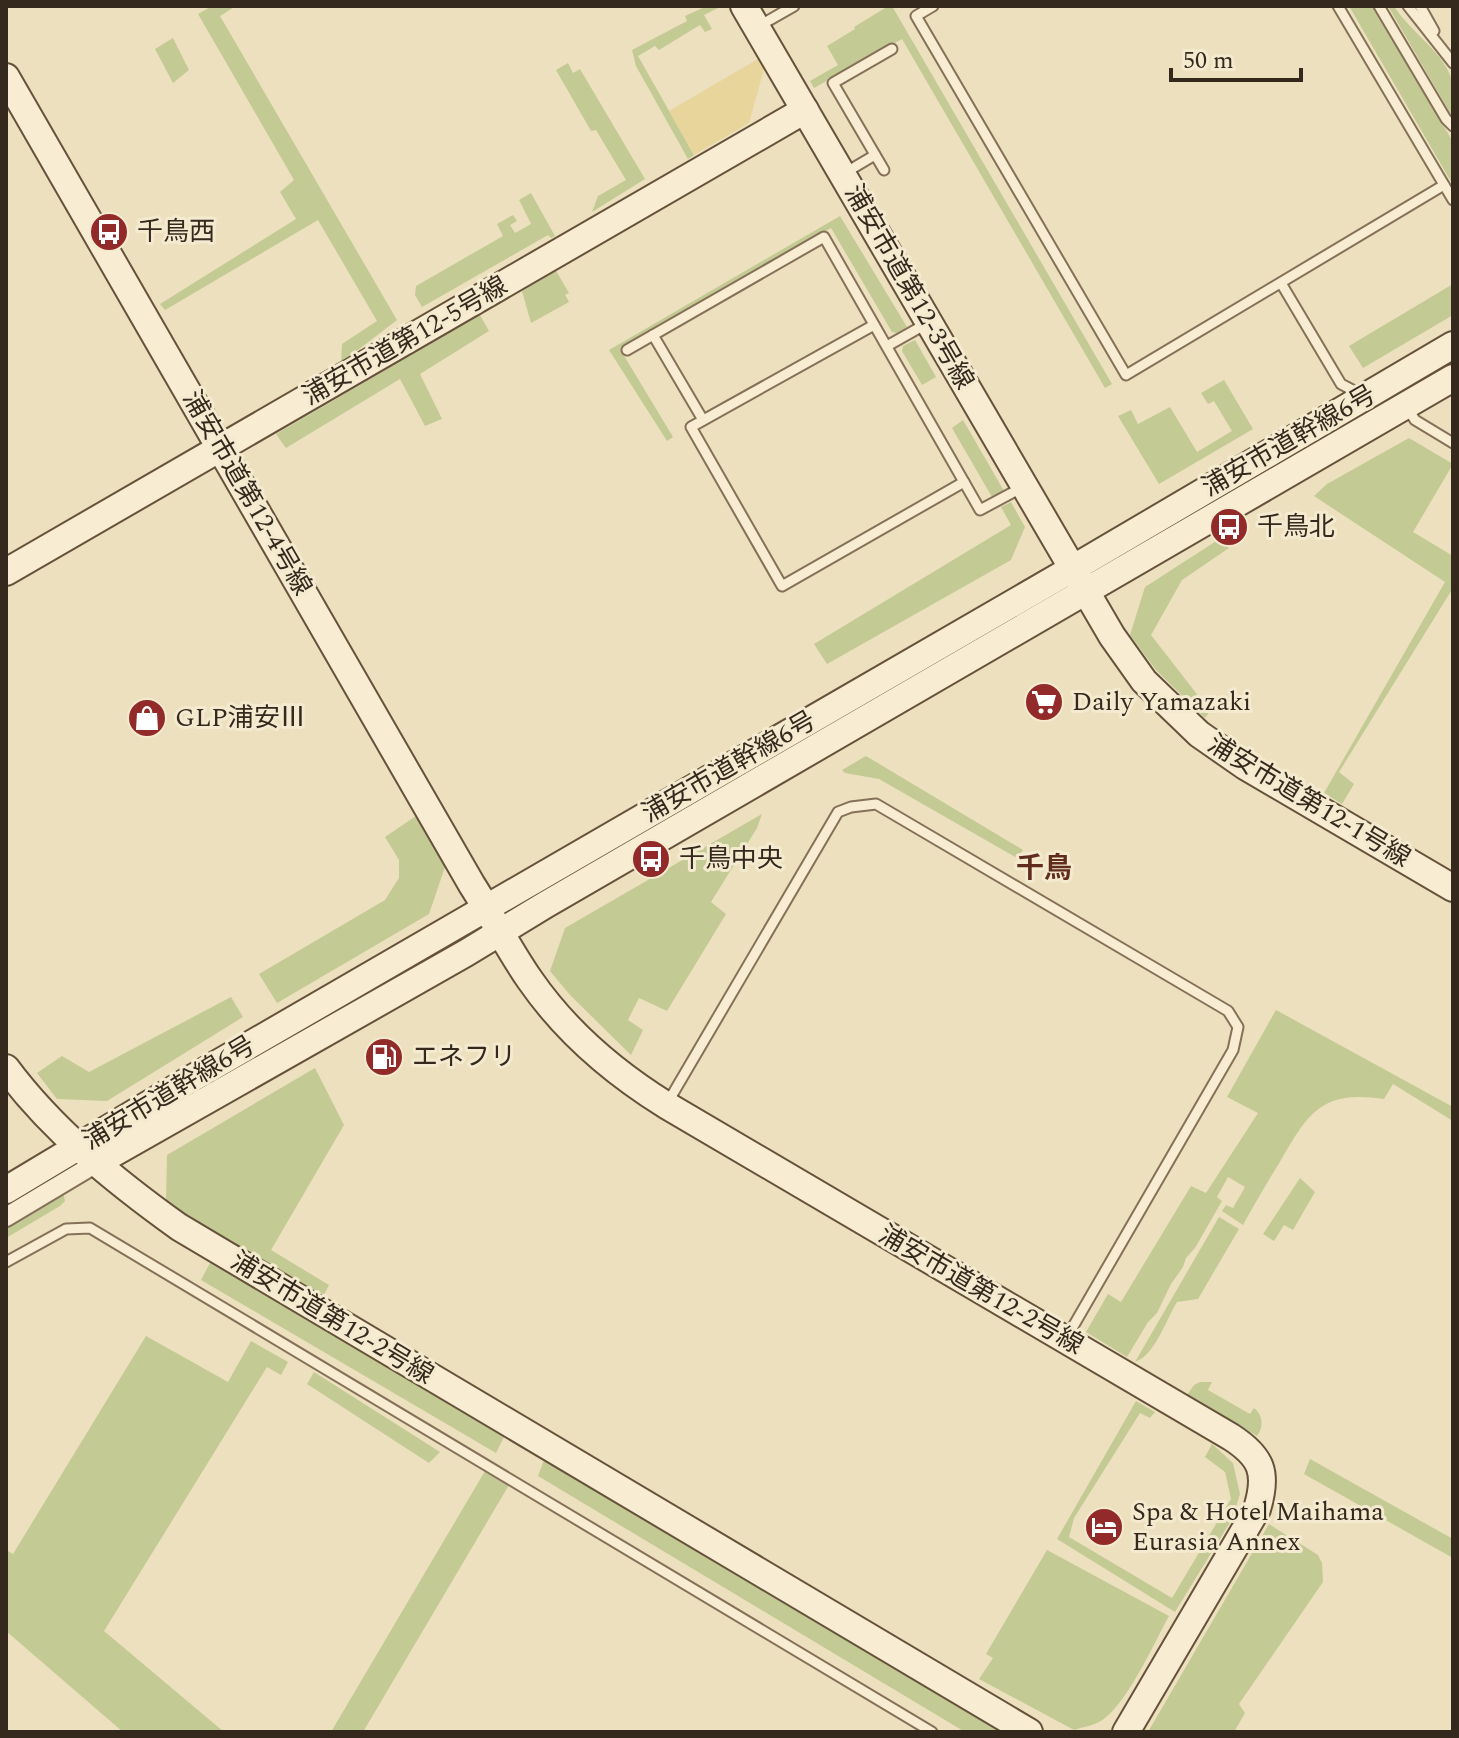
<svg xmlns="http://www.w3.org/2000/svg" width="1459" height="1738" font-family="Spectral,'Noto Sans JP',serif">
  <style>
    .green { fill: #c3ca94 }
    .sand { fill: #e8d59c }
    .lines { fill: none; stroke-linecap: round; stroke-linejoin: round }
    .lane-casing { stroke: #857058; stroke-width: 13 }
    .street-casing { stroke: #857058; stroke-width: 22 }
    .secondary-casing { stroke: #66523b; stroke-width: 30 }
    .lane { stroke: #f8edd2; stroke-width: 9 }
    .street { stroke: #f8edd2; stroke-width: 18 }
    .secondary { stroke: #f8edd2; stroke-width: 26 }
    .labels { text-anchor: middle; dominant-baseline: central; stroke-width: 6; stroke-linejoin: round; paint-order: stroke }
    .poi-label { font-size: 26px; fill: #35281c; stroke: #f4eacf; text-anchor: start }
    .street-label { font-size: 26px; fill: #35281c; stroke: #f4eacf }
    .neighbourhood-label { font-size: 28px; font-weight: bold; fill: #602c1d; stroke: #f4eacf }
  </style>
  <rect width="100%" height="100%" fill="#ede0bf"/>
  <g class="green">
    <path d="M212,6h24l-16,10 177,304 -56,43 1,-19 35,-23 -59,-101 -153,90 -5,-6 136,-85 -16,-27 14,-12 -96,-166z"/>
    <path d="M707,6h15l-18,9 8,14 -7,3 -5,-7 -41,25 -4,-4 -17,10 56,99 -6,4 -52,-93 -4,-16 55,-29 -2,-5z"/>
    <path d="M884,6h8l220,378 -7,4 -203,-349 -88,49 -4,-7 28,-16 -11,-19 28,-17 -1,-2 31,-19z"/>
    <path d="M1349,6h24l80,136v43z"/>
    <path d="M1388,6h6c16,26 49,45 58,74 4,11 1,27 1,38z"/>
    <path d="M173,38l16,32 -16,13 -18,-34z"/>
    <path d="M568,63l5,10 7,-4 65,110 -53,33 6,-16 28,-16 -30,-50 -5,1 -35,-61z"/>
    <path d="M531,193l24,43 -4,2 -3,-3 -126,72 -7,-12 1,-9 87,-50 -6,-12 16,-9 4,6 -7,4 5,8 16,-9 -12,-24z"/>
    <path d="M840,216l67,111 -10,6 -5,-1 -61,-104 -211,121 53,88 -6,4 -58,-91z"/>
    <path d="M556,271l13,22 -4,2 4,7 -38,21 -9,-32z"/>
    <path d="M1453,284v31l-90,53 -14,-22z"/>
    <path d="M480,315l9,16 -69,43 22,45 -17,7 -25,-47 -114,69 -10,-14z"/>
    <path d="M915,340l21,37 -14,8 -20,-34 1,-5z"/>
    <path d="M1224,380l29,49 -94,55 -41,-68 13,-6 7,14 32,-17 27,45 35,-21 -18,-30 -6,3 -7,-11z"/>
    <path d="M963,420l41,71 -12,6 -40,-69z"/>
    <path d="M1409,438l44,26 -40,68 40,24v32l-114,184 15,12 -12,20 -18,-11 121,-211 -131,-86 13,-12z"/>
    <path d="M1011,502l14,25 -14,33 -184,104 -13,-20 197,-119 -10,-18z"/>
    <path d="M1221,538l8,10 -47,32 -31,55 59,76 -5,7 -49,-48 -26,-35 15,-48z"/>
    <path d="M866,756l157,94 -6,8 -138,-79 -34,-6 -3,-3z"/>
    <path d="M762,814l-5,14 -46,74 15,12 -59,97 -28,-13 -11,22 15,10 -12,25 -61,-60 -20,-24 15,-43z"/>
    <path d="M416,816l29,51 -16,47 -152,89 -18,-29 126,-74 14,-22v-18l-14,-23z"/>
    <path d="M231,997l12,20 -136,84 -50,-2 -20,-26 25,-17 27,16z"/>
    <path d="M1276,1010l177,97v14l-60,-37 -9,15c-61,-9 -75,12 -103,61 -13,21 -26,43 -38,65l-21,-14 4,-6 7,3 12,-21 -17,-10 -11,20 5,4 -27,47 -9,10 -3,9 -12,17 -14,29 -9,9 -21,35 -41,-25 22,-38 13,8 70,-116 15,7 52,-80 -31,-16z"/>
    <path d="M315,1068l29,57 -73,125 58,35 -5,10 -120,-68 -38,-25 1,-47z"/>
    <path d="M1300,1178l15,14 -22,38 -9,-5 -10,16 -11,-7z"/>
    <path d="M63,1192l2,9 -5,5 -54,32v-13z"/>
    <path d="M1219,1217l20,12 -41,70 -21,3c-11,18 -22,53 -42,60z"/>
    <path d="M211,1261l294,174 -9,18 -295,-173z"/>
    <path d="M146,1336l82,46 23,-41 37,21 -7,13 -14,-8 -163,264 120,101h-101l-117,-101v-81l7,4z"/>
    <path d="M314,1372l126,80 -11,11 -122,-79z"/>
    <path d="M1200,1382h12l-4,8 42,24 4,-6c9,7 10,19 3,28l-70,-41 7,-10z"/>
    <path d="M1136,1401l19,11 -5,6 -10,-5 -66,105 -5,19 103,61 59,-99 -6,-27 -20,-15 7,-13 21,19 7,31 -8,25 -57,93 -118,-73z"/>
    <path d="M1310,1459l143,80v19l-149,-84z"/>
    <path d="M544,1460l460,272h-39l-427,-256z"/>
    <path d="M485,1471l24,14 -146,247h-32z"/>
    <path d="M1269,1524l49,31 4,8 1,19 -84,122 6,9 -11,19h-86z"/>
    <path d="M1047,1550l122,66c-15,27 -44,93 -70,106 -7,4 -17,5 -25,8l-95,-51 14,-21 -7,-4z"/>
  </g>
  <path class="sand" d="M758,59l6,10 -15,54 -55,32 -25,-44z"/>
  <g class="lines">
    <g class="lane-casing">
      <g id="lane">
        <path d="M933,6l-17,10 210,359 318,-190"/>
        <path d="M1338,6l115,194"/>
        <path d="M1379,6l67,113 7,7"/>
        <path d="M1408,6l45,57"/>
        <path d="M1420,6l14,25"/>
        <path d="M759,26l35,-20"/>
        <path d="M884,170l-51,-87 59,-34"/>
        <path d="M843,174l32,-19"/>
        <path d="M1281,283l60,101 21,11"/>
        <path d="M874,325l-183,102 91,159 182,-104"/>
        <path d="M653,335l50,85"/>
        <path d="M887,346l39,-22"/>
        <path d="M627,350l197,-113 156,273 41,-22"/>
        <path d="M1406,406l9,14 38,23"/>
        <path d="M668,1102l170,-290 13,-5 25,-3 352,207 10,16 -5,23 -166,287"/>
        <path d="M6,1262l60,-33 24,-1 842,504"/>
      </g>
    </g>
    <g class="street-casing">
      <path id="street" d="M6,1217l92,-55"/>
    </g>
    <g class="secondary-casing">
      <g id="secondary">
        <path d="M744,6l368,630 32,45 55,53 46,32 208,122"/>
        <path d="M6,77l466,808c20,31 37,65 58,95 36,52 83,92 136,125l565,332c31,20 37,36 26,72l-131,223"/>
        <path d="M6,572l799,-462"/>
        <path d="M6,1068c46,62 110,114 173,159l850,505"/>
        <path d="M98,1162l368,-209 79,-48 908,-527"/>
        <path d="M6,1190l185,-111 881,-510 381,-224"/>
      </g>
    </g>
    <use href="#lane" class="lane"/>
    <use href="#street" class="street"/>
    <use href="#secondary" class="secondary"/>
  </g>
  <defs>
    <g id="bus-disc" transform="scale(2)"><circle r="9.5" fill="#922a29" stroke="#f4eacf"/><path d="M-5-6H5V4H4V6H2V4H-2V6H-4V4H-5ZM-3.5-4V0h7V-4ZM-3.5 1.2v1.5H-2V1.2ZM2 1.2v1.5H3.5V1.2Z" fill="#fff"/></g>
    <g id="supermarket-disc" transform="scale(2)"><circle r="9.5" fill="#922a29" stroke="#f4eacf"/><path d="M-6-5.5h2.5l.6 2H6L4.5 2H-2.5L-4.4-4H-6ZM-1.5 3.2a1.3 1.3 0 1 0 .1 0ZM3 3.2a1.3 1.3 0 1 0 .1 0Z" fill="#fff"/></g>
    <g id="shop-disc" transform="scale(2)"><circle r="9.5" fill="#922a29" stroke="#f4eacf"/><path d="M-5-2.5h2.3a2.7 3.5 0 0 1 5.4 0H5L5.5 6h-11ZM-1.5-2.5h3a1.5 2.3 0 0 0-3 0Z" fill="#fff"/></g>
    <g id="fuel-disc" transform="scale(2)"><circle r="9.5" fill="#922a29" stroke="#f4eacf"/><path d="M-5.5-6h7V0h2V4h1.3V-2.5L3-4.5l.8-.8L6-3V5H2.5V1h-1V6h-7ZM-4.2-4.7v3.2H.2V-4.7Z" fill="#fff"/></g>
    <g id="hotel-disc" transform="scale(2)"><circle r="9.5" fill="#922a29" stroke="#f4eacf"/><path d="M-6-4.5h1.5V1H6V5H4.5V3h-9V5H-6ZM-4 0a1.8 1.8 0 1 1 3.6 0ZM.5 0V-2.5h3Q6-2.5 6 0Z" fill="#fff"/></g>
  </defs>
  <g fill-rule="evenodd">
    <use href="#bus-disc" x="109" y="232"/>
    <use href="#bus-disc" x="1229" y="527"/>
    <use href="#supermarket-disc" x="1044" y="702"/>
    <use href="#shop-disc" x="147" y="718"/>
    <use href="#bus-disc" x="651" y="859"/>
    <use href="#fuel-disc" x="384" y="1057"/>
    <use href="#hotel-disc" x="1104" y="1527"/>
  </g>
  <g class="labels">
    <g class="poi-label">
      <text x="137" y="232">千鳥西</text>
      <text x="1257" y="527">千鳥北</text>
      <text x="1072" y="702">Daily Yamazaki</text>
      <text x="175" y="718">GLP浦安Ⅲ</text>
      <text x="679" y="859">千鳥中央</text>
      <text x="412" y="1057">エネフリ</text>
      <text x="1132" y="1512">Spa &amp; Hotel Maihama<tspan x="1132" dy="30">Eurasia Annex</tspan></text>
    </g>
    <g class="street-label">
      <text transform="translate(909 287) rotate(60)">浦安市道第12-3号線</text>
      <text transform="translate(405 341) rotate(-30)">浦安市道第12-5号線</text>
      <text transform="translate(1289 441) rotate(-30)">浦安市道幹線6号</text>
      <text transform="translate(247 493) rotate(60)">浦安市道第12-4号線</text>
      <text transform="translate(729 767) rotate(-30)">浦安市道幹線6号</text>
      <text transform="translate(1309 801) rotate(31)">浦安市道第12-1号線</text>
      <text transform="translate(169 1093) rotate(-31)">浦安市道幹線6号</text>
      <text transform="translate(981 1290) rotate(30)">浦安市道第12-2号線</text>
      <text transform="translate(332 1318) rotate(31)">浦安市道第12-2号線</text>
    </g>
    <g class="neighbourhood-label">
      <text x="1044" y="868">千鳥</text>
    </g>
  </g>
  <rect width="1459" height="1738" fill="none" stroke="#35281c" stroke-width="16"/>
  <path d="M1171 68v12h130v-12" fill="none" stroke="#35281c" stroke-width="4"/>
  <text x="1183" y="68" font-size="24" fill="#35281c" stroke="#f4eacf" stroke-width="6" paint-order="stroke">50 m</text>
</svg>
